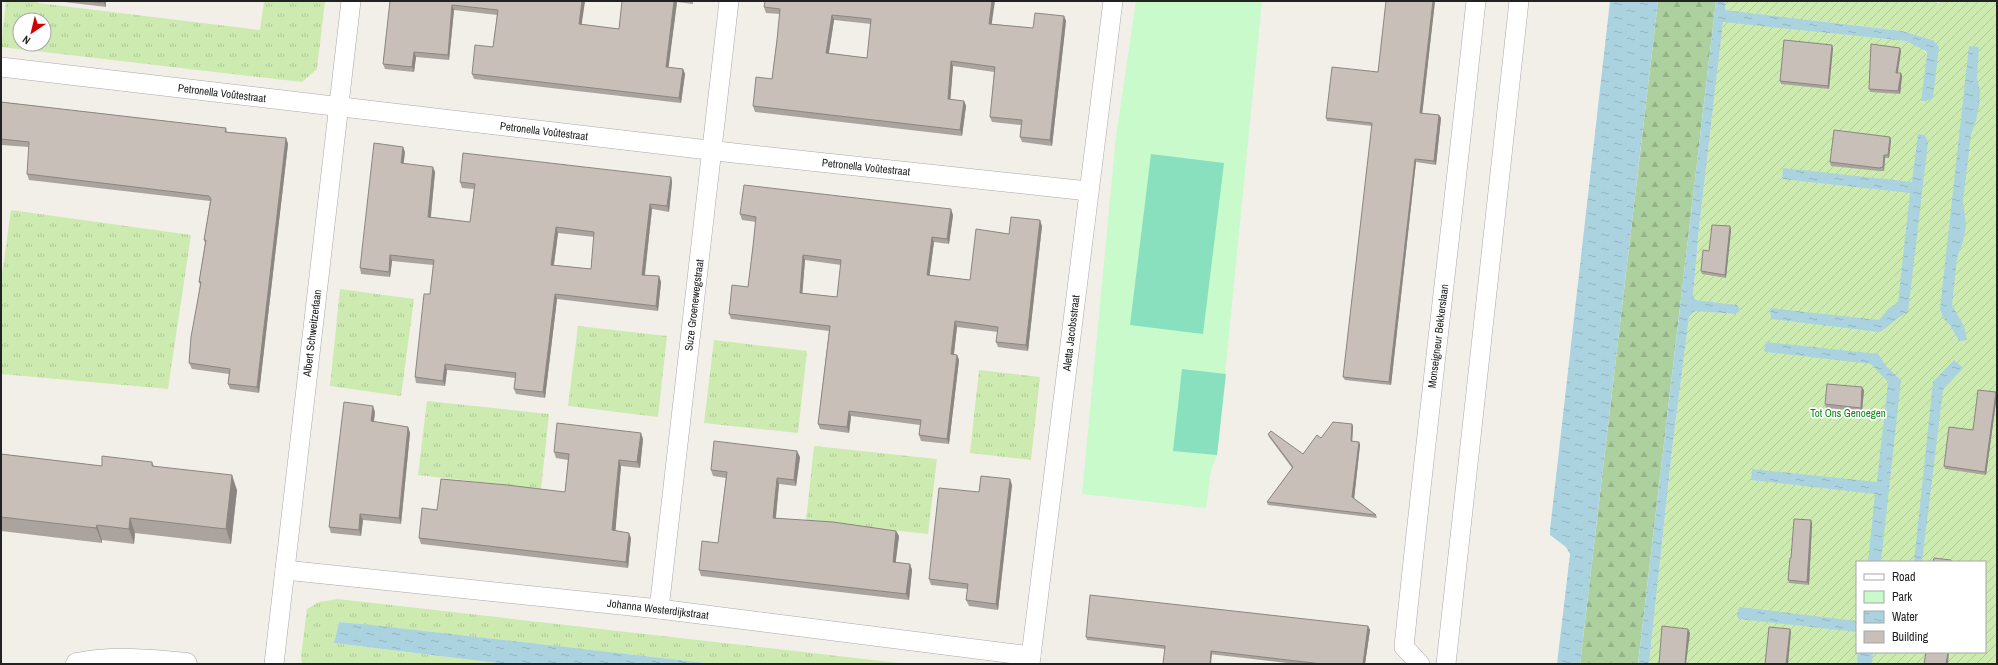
<svg xmlns="http://www.w3.org/2000/svg" width="1998" height="665" font-family="'Archivo Narrow',sans-serif">
  <style>
    .grass { fill: url(#grass-tufts); fill-rule: evenodd }
    .forest { fill: url(#forest-firs) }
    .park { fill: #c8facc }
    .garden { fill: url(#garden-furrows); fill-rule: evenodd }
    .pitch { fill: #88e0be }
    .water { fill: url(#water-ripples) }
    .lines { fill: none; stroke-linecap: round; stroke-linejoin: round }
    .minor-casing { stroke: #a9a9a9; stroke-width: 20 }
    .tertiary-casing { stroke: #a9a9a9; stroke-width: 23 }
    .minor { stroke: #fff; stroke-width: 19 }
    .tertiary { stroke: #fff; stroke-width: 22 }
    .wall { fill: #aba49e; fill-rule: evenodd }
    .shaded-wall { fill: #8b8681 }
    .building { fill: #c7bfb8; stroke: #8b8681; fill-rule: evenodd }
    .labels { text-anchor: middle; dominant-baseline: central; stroke-width: 3.5; stroke-linejoin: round; paint-order: stroke }
    .street-label { font-size: 11px; fill: #222; stroke: #fff }
    .park-label { font-size: 11px; fill: #0c8416; stroke: #fff }
  </style>
  <defs>
    <pattern id="grass-tufts" width="24" height="20" patternUnits="userSpaceOnUse"><rect width="24" height="20" fill="#cdebb0"/><path d="M3 7l-1-3M5 7V3M7 7l1-3M15 17l-1-3M17 17v-4M19 17l1-3" fill="none" stroke="#b0c997"/></pattern>
    <pattern id="forest-firs" width="22" height="20" patternUnits="userSpaceOnUse"><rect width="22" height="20" fill="#add19e"/><path d="M5 1l3.5 6h-7zM16 11l3.5 6h-7z" fill="#95b388"/></pattern>
    <pattern id="garden-furrows" width="10" height="10" patternUnits="userSpaceOnUse"><rect width="10" height="10" fill="#cdebb0"/><path d="M-1 1l2-2M0 10L10 0M9 11l2-2" fill="none" stroke="#b0c997"/></pattern>
    <pattern id="water-ripples" width="26" height="14" patternUnits="userSpaceOnUse"><rect width="26" height="14" fill="#aad3df"/><path d="M2 4q2-2 4 0t4 0M15 11q2-2 4 0t4 0" fill="none" stroke="#92b5bf"/></pattern>
  </defs>
  <rect width="100%" height="100%" fill="#f2efe9"/>
  <g class="grass">
    <path d="M6,1h32v2l222,27 4,-29h61l-8,68 -15,13 -301,-35zM20,20h24v24h-24z"/>
    <path d="M11,210l180,25 -23,154 -167,-15v-92z"/>
    <path d="M340,289l74,10 -13,97 -71,-10z"/>
    <path d="M578,326l89,10 -9,81 -90,-11z"/>
    <path d="M714,340l93,11 -9,82 -94,-10z"/>
    <path d="M979,370l61,7 -9,83 -61,-7z"/>
    <path d="M427,401l122,13 -8,75 -123,-14z"/>
    <path d="M814,446l123,13 -9,75 -122,-13z"/>
    <path d="M338,599l570,65h-193l-376,-42 -5,21 171,21h-203l-1,-8 6,-47 12,-7z"/>
  </g>
  <path class="forest" d="M1658,1h58l-78,663h-58z"/>
  <path class="park" d="M1136,1h126l-45,454 -6,15 -5,38 -124,-14 34,-358z"/>
  <path class="garden" d="M1725,1h210l2,2 6,-2h54v663h-348l23,-214 17,-133 6,-6h5l36,3 3,-2 1,-3 -4,-4 -41,-5 -2,-3 6,-69 24,-207 183,20 17,7 4,7 6,-15 -31,-9 -178,-21zM1857,562h128v90h-128z"/>
  <g class="pitch">
    <path d="M1151,154l73,9 -21,171 -73,-9z"/>
    <path d="M1182,369l44,5 -9,81 -44,-4z"/>
  </g>
  <g class="water">
    <path d="M1610,1h48l-78,663h-23l13,-110 -4,-7 -16,-12v-5z"/>
    <path d="M1716,1h9v9l177,21 31,9 6,7 -6,51 -7,3h-5l6,-46 -1,-4 -20,-10 -183,-19 -24,206 -6,69 3,3 41,5 3,4 -1,3 -3,2 -41,-3 -6,6 -17,133 -23,214h-11z"/>
    <path d="M1969,46l10,1 -2,31 3,14 -1,14 -3,15 -5,13 -8,67 3,24 -3,17 -6,16 -5,47 12,21 3,14 -8,1 -9,-16 -7,-7 -3,-9z"/>
    <path d="M1918,134l7,1 3,7 -20,170c-11,5 -21,17 -29,20l-108,-13 -1,-11 109,12 10,-12 9,-5 12,-110 -128,-14 1,-11 129,14z"/>
    <path d="M1766,342l112,12 9,13 14,13 -20,182h-13l7,-68 -124,-14 1,-11 125,13 11,-100 -17,-18 -105,-12 -2,-1z"/>
    <path d="M1954,360l9,8 -20,22 -21,172h-8l19,-180z"/>
    <path d="M1739,607l118,14v11l-118,-13 -2,-3z"/>
    <path d="M339,622l32,3 344,39h-210l-171,-21z"/>
    <path d="M1858,652h15l-1,12h-15z"/>
  </g>
  <g class="lines">
    <g class="minor-casing">
      <g id="minor">
        <path d="M1,67l733,86 354,38"/>
        <path d="M285,570l374,39 372,47"/>
        <path d="M659,609l70,-608"/>
        <path d="M274,664l77,-663"/>
        <path d="M1030,664l83,-663"/>
        <path d="M1420,664l-16,-17c22,-216 49,-431 72,-646"/>
        <path d="M1446,664l73,-663"/>
      </g>
    </g>
    <g class="tertiary-casing">
      <path id="tertiary" d="M77,664c36,-7 73,-4 109,0"/>
    </g>
    <use href="#minor" class="minor"/>
    <use href="#tertiary" class="tertiary"/>
  </g>
  <g class="wall">
    <path d="M56,1h50v6z"/>
    <path d="M390,1h195l-4,23 38,5 3,-28h71v3l-16,-2 -9,65 15,2 2,5 -4,29 -207,-24 -2,-5 21,-27 4,-32 -43,-5 -5,50 -33,-3 -2,15 -29,-3 -2,-5z"/>
    <path d="M1435,1l-13,112 17,2 2,3 -5,47 -20,-3 -25,223 -46,-5 -2,-3 29,-251 -45,-5 -1,-3 52,-46z"/>
    <path d="M764,7l228,17 41,4 31,-12 2,5 -14,125 -30,-4 -2,-5 1,-12 -29,-3 -2,-5 4,-45 -41,-6 -3,34 14,1 2,5 -4,30 -207,-24 -2,-6 19,-27 8,-65 -14,-1zM834,20l37,4 -4,34 -38,-5z"/>
    <path d="M1833,48l-4,41 -48,-5 -1,-3z"/>
    <path d="M1900,48l1,3 -3,22 4,3 -2,18 -30,-2 -1,-3z"/>
    <path d="M1,102l225,26 1,4 59,6 2,6 -29,249 -29,-4 -2,-5 1,-10 -37,-5 -3,-6 11,-78 -1,-3 6,-39 -1,-3 6,-39 -181,-21 -2,-6 2,-27 -28,-2z"/>
    <path d="M1891,140l-2,18h-4l-1,13h-4l-49,-5 -1,-4z"/>
    <path d="M405,152l-2,12 32,8 -4,45 39,5 4,-33 -12,-1 -2,-6 211,-5 1,5 -3,30 -17,-3 -7,66 14,1 2,6 -3,29 -101,-12 -12,99 -29,-4 -2,-5 1,-11 -47,-6 -21,-2 -2,16 -29,-3 -1,-6 15,-83 3,-29 -41,-4 -2,16 -29,-3 -1,-6zM558,233l36,4 -3,32 -37,-4z"/>
    <path d="M740,214l213,1 -4,29 -15,-2 -5,33 41,5 39,-46 33,-8 -14,125 -30,-4 -2,-5 2,-10 -41,-5 -3,28h3l2,5 -10,84 -28,-3 -2,-6 1,-10 -69,-9 -2,17 -29,-4 -2,-5 11,-93 -98,-12 -2,-5 19,-27 5,-41 3,-24 -14,-2zM805,260l36,5 -4,32 -35,-4z"/>
    <path d="M1731,230l-5,48 -24,-4 -1,-3 8,-20z"/>
    <path d="M1864,390l-2,21 -36,-3 -1,-4z"/>
    <path d="M1996,392l1,3 -11,80 -41,-6 -1,-3 29,-36z"/>
    <path d="M375,412l-1,10 34,5 2,6 -9,91 -38,-4 -2,16 -30,-3 -2,-6z"/>
    <path d="M1352,424l1,3 -1,14 7,1 1,3 -6,53 22,17 1,3 -109,-13 -1,-3 25,-34 -23,-31 -1,-3 35,20 18,-16z"/>
    <path d="M643,439l-3,29 -19,-2 -6,65 16,7 -3,30 -207,-24 -2,-6 18,-28 128,-18 3,-32 -12,-2 -2,-6z"/>
    <path d="M1,454l101,12 50,-4 2,4 83,24 -6,54 -96,-11 -1,11 -32,-4v3l-101,-12z"/>
    <path d="M800,457l-4,29 -17,-2 -3,34 120,13 3,5 -4,27 15,1 2,6 -3,30 -208,-24 -2,-6 19,-27 8,-65 -13,-2 -2,-6z"/>
    <path d="M1012,485l-14,125 -29,-4 -3,-6 2,-11 -37,-4 -2,-6 50,-87z"/>
    <path d="M1811,520l1,4 -3,61 -20,-2 -1,-3 3,-22z"/>
    <path d="M1368,626l2,4 -5,34h-70l-208,-24 -1,-3z"/>
  </g>
  <g class="shaded-wall">
    <path d="M105,1h1v6l-2,-4z"/>
    <path d="M582,1h3l-4,28 -2,-5z"/>
    <path d="M674,1h2l1,1 -9,70 -2,-5z"/>
    <path d="M992,1h3l-4,28 -2,-5z"/>
    <path d="M1433,1h2l-13,115 -2,-3z"/>
    <path d="M452,5l2,5 -5,50 -1,-5z"/>
    <path d="M832,15l2,5 -6,38 -2,-5z"/>
    <path d="M1064,16l2,5 -14,125 -2,-6z"/>
    <path d="M1832,45l1,3 -4,41 -1,-3z"/>
    <path d="M1900,48l1,3 -4,25 -1,-3z"/>
    <path d="M414,52l2,5 -2,15 -2,-5z"/>
    <path d="M951,61l2,5 -3,39 -2,-6z"/>
    <path d="M683,69l2,5 -4,29 -2,-5z"/>
    <path d="M1901,73l1,3 -2,18 -2,-3z"/>
    <path d="M964,101l2,5 -4,30 -2,-6z"/>
    <path d="M1439,115l2,3 -5,47 -2,-4z"/>
    <path d="M1890,137l1,3 -2,18 -1,-3z"/>
    <path d="M286,138l2,6 -29,249 -2,-6z"/>
    <path d="M403,147l2,5 -2,17 -2,-6z"/>
    <path d="M1884,155l1,3 -1,13 -1,-4z"/>
    <path d="M1415,159l1,3 -25,223 -2,-3z"/>
    <path d="M433,167l2,5 -5,50 -2,-5z"/>
    <path d="M671,177l1,5 -3,30 -2,-6z"/>
    <path d="M650,204l2,5 -8,71 -2,-5z"/>
    <path d="M951,209l2,6 -4,29 -2,-5z"/>
    <path d="M1040,220l2,6 -14,125 -2,-6z"/>
    <path d="M1730,226l1,4 -5,48 -1,-3z"/>
    <path d="M556,227l2,6 -5,37 -2,-5z"/>
    <path d="M932,237l2,5 -5,38 -2,-5z"/>
    <path d="M390,255l2,6 -2,16 -1,-5z"/>
    <path d="M803,255l2,5 -3,38 -2,-5z"/>
    <path d="M659,276l2,6 -3,29 -2,-5z"/>
    <path d="M555,294l2,5 -12,99 -2,-6z"/>
    <path d="M955,321l2,6 -4,33 -2,-6z"/>
    <path d="M957,355l2,5 -10,84 -2,-5z"/>
    <path d="M445,364l2,6 -2,16 -2,-5z"/>
    <path d="M1862,387l2,3 -2,21 -1,-3z"/>
    <path d="M1996,392l1,3 -11,80 -1,-3z"/>
    <path d="M373,406l2,6 -2,15 -2,-6z"/>
    <path d="M849,411l2,5 -2,17 -2,-6z"/>
    <path d="M1352,424l1,3 -1,17 -1,-3z"/>
    <path d="M408,427l2,6 -9,91 -2,-6z"/>
    <path d="M641,433l2,6 -3,29 -3,-6z"/>
    <path d="M1359,442l1,3 -6,55 -2,-3z"/>
    <path d="M797,451l3,6 -4,29 -2,-6z"/>
    <path d="M619,460l2,6 -6,70 -3,-6z"/>
    <path d="M232,475l5,15 -6,54 -5,-15z"/>
    <path d="M777,478l2,6 -4,40 -2,-6z"/>
    <path d="M1010,479l2,6 -14,125 -2,-6z"/>
    <path d="M360,514l3,6 -2,16 -2,-6z"/>
    <path d="M130,518l5,15 -1,11 -5,-15z"/>
    <path d="M1811,520l1,4 -3,61 -2,-3z"/>
    <path d="M97,525l5,15v3l-6,-15z"/>
    <path d="M896,531l3,5 -4,32 -2,-6z"/>
    <path d="M629,533l2,5 -3,30 -2,-6z"/>
    <path d="M910,564l2,6 -3,30 -3,-6z"/>
    <path d="M1368,626l2,4 -5,34h-2z"/>
    <path d="M1688,629l2,4 -4,31h-1z"/>
    <path d="M1790,629l1,3 -3,32h-2z"/>
    <path d="M1211,651l1,3 -1,10h-1z"/>
    <path d="M1948,652h1l-1,12h-2z"/>
  </g>
  <g class="building">
    <path d="M84,1h21l-1,2z"/>
    <path d="M390,1h192l-3,23 40,5 3,-28h52l-8,66 17,2 -4,29 -207,-24 3,-29 18,2 5,-37 -46,-5 -4,50 -34,-3 -2,15 -29,-3z"/>
    <path d="M765,1h227l-3,23 44,4 2,-15 29,3 -14,124 -30,-3 2,-17 -32,-3 5,-50 -44,-6 -3,38 16,2 -4,29 -207,-24 3,-29 16,2 5,-39 3,-31 -16,-2zM832,15l39,4 -4,39 -41,-5z"/>
    <path d="M1386,1h47l-13,112 19,2 -5,46 -19,-2 -26,223 -46,-5 29,-254 -46,-5 6,-51 46,5z"/>
    <path d="M1784,40l48,5 -4,41 -48,-5z"/>
    <path d="M1871,44l29,4 -4,25h5l-3,18 -29,-2z"/>
    <path d="M1,102l225,26 -1,4 61,6 -29,249 -29,-3 2,-15 -41,-6 2,-26 10,-55h-2l7,-42h-2l7,-41 -2,-3 -182,-22 2,-32 -28,-3z"/>
    <path d="M1834,130l56,7 -2,18h-4l-1,12 -4,1 -49,-6z"/>
    <path d="M374,143l29,4 -2,16 32,4 -5,50 42,5 5,-38 -15,-2 3,-29 208,24 -4,29 -17,-2 -8,71 17,1 -3,30 -101,-12 -12,98 -29,-3 2,-16 -50,-6 -21,-3 -2,17 -28,-4 9,-83h6l4,-34 -44,-5 -1,17 -29,-4zM556,227l38,5 -3,37 -40,-4z"/>
    <path d="M744,185l207,24 -4,30 -15,-2 -5,38 43,5 6,-51 33,5 2,-17 29,3 -14,125 -30,-3 2,-15 -43,-6 -4,33 6,1 -10,84 -28,-4 2,-15 -72,-9 -2,16 -29,-3 12,-98 -101,-12 3,-29 16,2 5,-41 3,-29 -16,-3zM803,255l38,5 -4,37 -37,-4z"/>
    <path d="M1712,225l18,1 -5,49 -24,-4 2,-21 6,1z"/>
    <path d="M1827,384l35,3 -1,21 -36,-4z"/>
    <path d="M1978,390l18,2 -11,80 -41,-6 5,-39 24,3z"/>
    <path d="M344,402l29,4 -2,15 37,6 -9,91 -39,-4 -1,16 -30,-3z"/>
    <path d="M1333,422l19,2 -1,17 8,1 -7,55 24,18 -109,-13 26,-35 -25,-33 3,-3 32,23 14,-19 4,3z"/>
    <path d="M557,423l84,10 -4,29 -18,-2 -7,70 17,3 -3,29 -207,-24 3,-30 15,2 4,-31 66,6 58,7 4,-38 -15,-2z"/>
    <path d="M714,441l83,10 -3,29 -17,-2 -4,40 60,4 63,9 -3,31 17,2 -4,30 -207,-24 3,-29 16,2 9,-71 -16,-2z"/>
    <path d="M1,454l101,12v-10l50,6v4l80,9 -6,54 -96,-11 -1,11 -32,-4 -1,3 -95,-11z"/>
    <path d="M981,476l29,3 -14,125 -30,-4 2,-16 -39,-5 10,-91 40,4z"/>
    <path d="M1794,519l17,1 -4,62 -19,-2 2,-22h1z"/>
    <path d="M1934,558l17,2v2h-18z"/>
    <path d="M1090,595l278,31 -5,38h-41l-111,-13 -1,13h-47l2,-18 -79,-9z"/>
    <path d="M1662,626l26,3 -3,35h-26z"/>
    <path d="M1769,627l21,2 -4,35h-21z"/>
    <path d="M1926,652h22l-2,12h-22z"/>
  </g>
  <g class="labels">
    <g class="street-label">
      <text transform="translate(222 93) rotate(7)">Petronella Voûtestraat</text>
      <text transform="translate(544 131) rotate(7)">Petronella Voûtestraat</text>
      <text transform="translate(866 167) rotate(6)">Petronella Voûtestraat</text>
      <text transform="translate(694 305) rotate(-83)">Suze Groenewegstraat</text>
      <text transform="translate(312 333) rotate(-83)">Albert Schweitzerlaan</text>
      <text transform="translate(1071 333) rotate(-83)">Aletta Jacobsstraat</text>
      <text transform="translate(1438 336) rotate(-83)">Monseigneur Bekkerslaan</text>
      <text transform="translate(658 609) rotate(7)">Johanna Westerdijkstraat</text>
    </g>
    <g class="park-label">
      <text x="1848" y="413">Tot Ons Genoegen</text>
    </g>
  </g>
  <rect width="1998" height="665" fill="none" stroke="#222222" stroke-width="4"/>
  <rect x="1856" y="561" width="130" height="92" fill="#ffffff" stroke="#a7a7a7"/>
  <rect x="1864" y="574" width="20" height="6" fill="#ffffff" stroke="#a7a7a7"/>
  <text x="1892" y="581" font-size="12" fill="#222222">Road</text>
  <rect x="1864" y="591" width="20" height="12" fill="#c8facc" stroke="#a7a7a7"/>
  <text x="1892" y="601" font-size="12" fill="#222222">Park</text>
  <rect x="1864" y="611" width="20" height="12" fill="url(#water-ripples)" stroke="#a7a7a7"/>
  <text x="1892" y="621" font-size="12" fill="#222222">Water</text>
  <rect x="1864" y="631" width="20" height="12" fill="#c7bfb8" stroke="#a7a7a7"/>
  <text x="1892" y="641" font-size="12" fill="#222222">Building</text>
  <g transform="translate(32 32) rotate(215)"><circle r="19" fill="#ffffff" stroke="#a7a7a7"/>
  <path d="M0-3L7 15L0 10L-7 15Z" fill="#d40000"/>
  <text y="-6" font-size="11" font-weight="bold" text-anchor="middle" fill="#222222">N</text>
  </g>
</svg>
